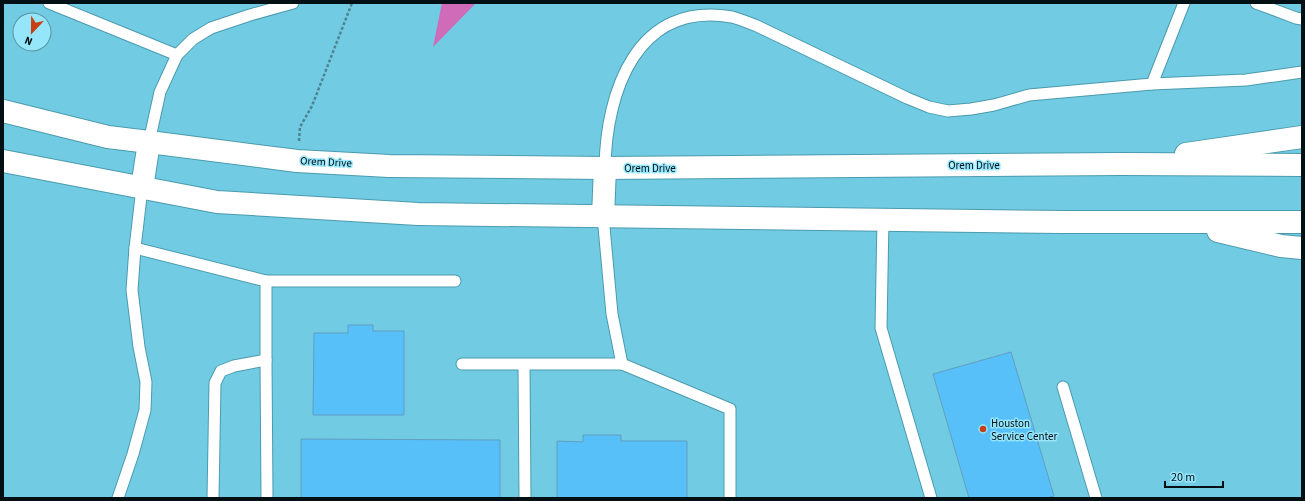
<svg xmlns="http://www.w3.org/2000/svg" width="1305" height="501" font-family="'Source Sans 3',sans-serif">
  <style>
    .built { fill: #71cbe2; fill-rule: evenodd }
    .water { fill: #d06bba }
    .building { fill: #57c0f9; stroke: #619ec2 }
    .lines { fill: none; stroke-linecap: round; stroke-linejoin: round }
    .lane-casing { stroke: #4b9bae; stroke-width: 13 }
    .secondary-casing { stroke: #4b9bae; stroke-width: 24 }
    .path { stroke: #4f8491; stroke-width: 2.5; stroke-dasharray: 3 2; stroke-linecap: butt }
    .lane { stroke: #fff; stroke-width: 11 }
    .secondary { stroke: #fff; stroke-width: 22 }
    .poi-dot { fill: #c83f16; stroke: #96e6fb; stroke-width: 1.5 }
    .labels { text-anchor: middle; dominant-baseline: central; stroke-width: 3; stroke-linejoin: round; paint-order: stroke }
    .street-label { font-size: 11px; fill: #001015; stroke: #96e6fb }
    .poi-label { font-size: 11px; fill: #001015; stroke: #96e6fb; text-anchor: start }
  </style>
  <rect width="100%" height="100%" fill="#89d9ed"/>
  <path class="built" d="M3,3h1299v495h-1299zM20,20h24v24h-24z"/>
  <path class="water" d="M442,3h34l-43,44z"/>
  <g class="building">
    <path d="M348,325h25v6h31v84h-91l1,-82h34z"/>
    <path d="M1011,352l43,144 -7,2h-78l-36,-124z"/>
    <path d="M583,435h38v6h66v57h-130v-57l26,1z"/>
    <path d="M301,439l199,1v58h-199z"/>
  </g>
  <g class="lines">
    <g class="lane-casing">
      <g id="lane">
        <path d="M49,3l128,52"/>
        <path d="M1256,3l40,15 6,1"/>
        <path d="M1152,84l32,-81"/>
        <path d="M149,142l11,-50 17,-37 16,-16 18,-11 39,-13 43,-12"/>
        <path d="M605,168c1,-76 32,-168 127,-151 8,2 17,6 25,9l150,72 22,9 19,4 23,-2 23,-4 35,-10 123,-11 94,-4 56,-8"/>
        <path d="M142,188l-7,60 131,33v79l-32,6 -13,5 -6,12 -2,115"/>
        <path d="M603,216l9,98 10,50 108,45v89"/>
        <path d="M883,219l-2,109 50,170"/>
        <path d="M266,281h189"/>
        <path d="M266,360l1,138"/>
        <path d="M462,364h160"/>
        <path d="M524,365l1,133"/>
        <path d="M1063,387l33,111"/>
        <path d="M118,498l15,-44 12,-44 1,-28 -7,-35 -7,-57 3,-42"/>
      </g>
    </g>
    <g class="secondary-casing">
      <g id="secondary">
        <path d="M3,111l105,26 41,5 148,19 92,5 216,2 517,-4 180,1"/>
        <path d="M1186,154l116,-17"/>
        <path d="M3,161l214,41 201,12 645,8h239"/>
        <path d="M142,188l7,-46"/>
        <path d="M603,216l2,-48"/>
        <path d="M1218,231l63,15 21,2"/>
      </g>
    </g>
    <path class="path" d="M299,141l1,-14 12,-21 40,-103"/>
    <use href="#lane" class="lane"/>
    <use href="#secondary" class="secondary"/>
  </g>
  <circle class="poi-dot" cx="983" cy="429" r="4"/>
  <g class="labels">
    <g class="street-label">
      <text transform="translate(326 162) rotate(3)">Orem Drive</text>
      <text x="974" y="165">Orem Drive</text>
      <text x="650" y="168">Orem Drive</text>
    </g>
    <g class="poi-label">
      <text x="991" y="423">Houston<tspan x="991" dy="13">Service Center</tspan></text>
    </g>
  </g>
  <rect width="1305" height="501" fill="none" stroke="#001015" stroke-width="8"/>
  <g transform="translate(32 32) rotate(202)"><circle r="19" fill="#96e6fb" stroke="#5a909f"/>
  <path d="M0-3L7 15L0 10L-7 15Z" fill="#c83f16"/>
  <text y="-6" font-size="11" font-weight="bold" text-anchor="middle" fill="#001015">N</text>
  </g>
  <path d="M1165 481v6h58v-6" fill="none" stroke="#001015" stroke-width="2"/>
  <text x="1171" y="481" font-size="12" fill="#001015" stroke="#96e6fb" stroke-width="3" paint-order="stroke">20 m</text>
</svg>
